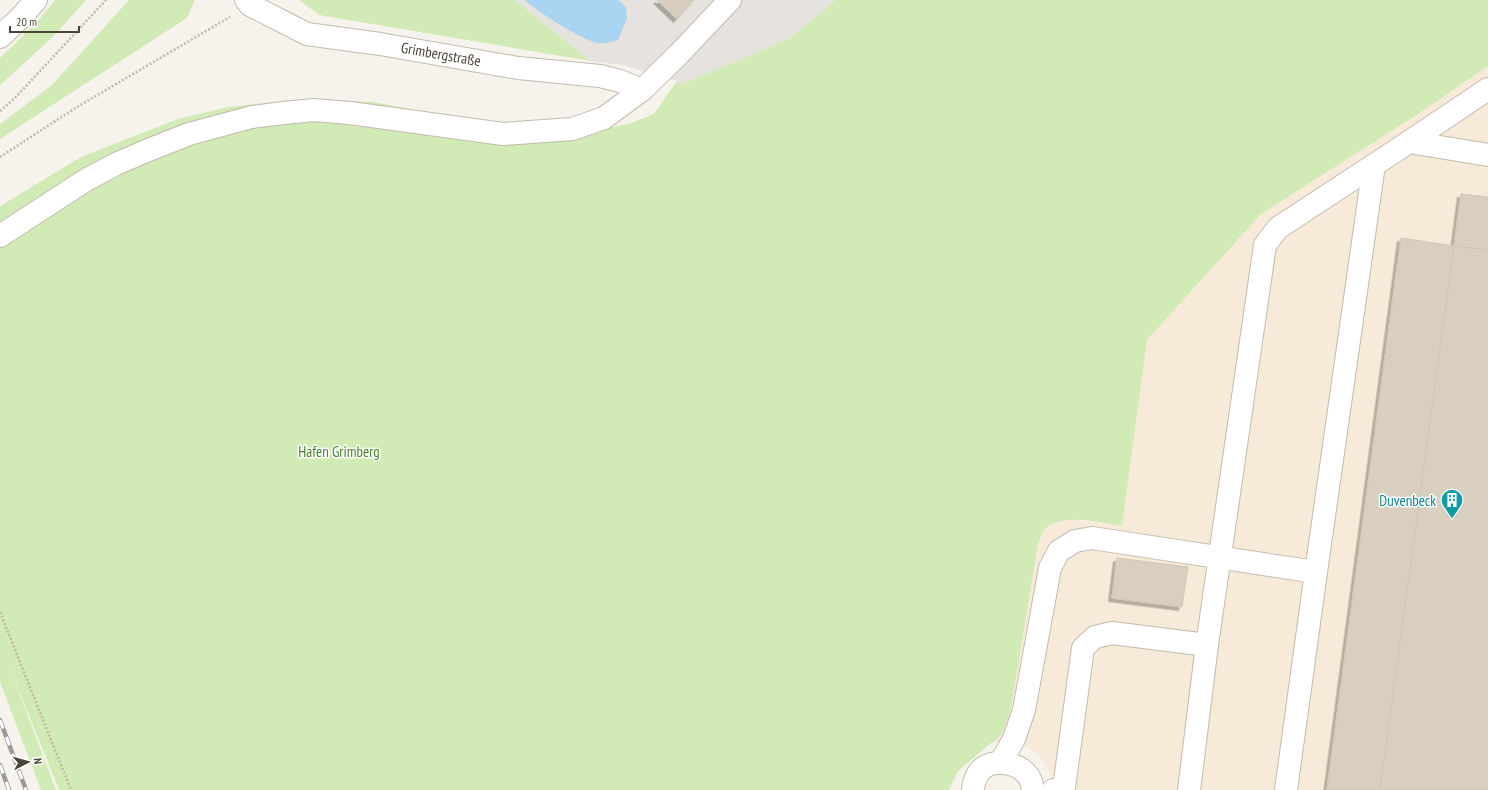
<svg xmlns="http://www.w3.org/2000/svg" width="1488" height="790" font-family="'PT Sans Narrow',sans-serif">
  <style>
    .commercial { fill: #f7ead8 }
    .industrial { fill: #e6e2dd }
    .green { fill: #d2eab5 }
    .water { fill: #a9d4f2 }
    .building { fill: #d8cfc1; stroke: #d3c7b4; filter: url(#shadow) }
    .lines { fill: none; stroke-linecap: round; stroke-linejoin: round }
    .minor-casing { stroke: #c2bbae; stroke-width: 24 }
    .path { stroke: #c4b79f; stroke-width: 2.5; stroke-dasharray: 2 2; stroke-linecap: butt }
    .minor { stroke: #fff; stroke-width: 22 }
    .rail-casing { stroke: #9a9a9a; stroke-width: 4.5 }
    .rail { stroke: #fff; stroke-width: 3; stroke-dasharray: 9; stroke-linecap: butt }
    .labels { text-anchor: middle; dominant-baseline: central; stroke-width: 3; stroke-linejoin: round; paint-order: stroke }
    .street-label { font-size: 15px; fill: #4b4439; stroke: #fff }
    .park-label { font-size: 15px; fill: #4a7f2a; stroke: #fff }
    .culture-label { font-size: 15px; fill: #0d838f; stroke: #fff; text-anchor: end }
  </style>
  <defs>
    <filter id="shadow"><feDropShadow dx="-3.5" dy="3.5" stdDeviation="0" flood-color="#0004"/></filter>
  </defs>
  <rect width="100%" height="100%" fill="#f6f3ec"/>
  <path class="commercial" d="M1488,66v724h-434l-1,-7 -4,-13 -7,-11 -7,-7 -12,-7 -8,-3h-20l8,-10 35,-188 6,-13 8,-7 9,-4h11l50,6 25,-186 114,-126 157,-100z"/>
  <path class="industrial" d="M514,0h322l-46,39 -110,46 -3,-4 -55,-16 -31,-4z"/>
  <g class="green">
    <path d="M55,0h31l-33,37 -53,48v-27l38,-37z"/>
    <path d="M129,0h66l-8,18 -187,121v-15l52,-39z"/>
    <path d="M299,0h215l77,61 -272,-46z"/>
    <path d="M836,0h652v66l-70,48 -157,100 -114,126 -25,186c-21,-3 -65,-15 -79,6 -2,3 -3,8 -5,12l-27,164c-4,11 -7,31 -20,35l-33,28 -9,19h-890l-52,-129 49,129h-15l-41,-108v-476l81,-49 97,-38 50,-12 73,-8 72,3 63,12 104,27 89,-17 25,-10 23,-33 3,4 109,-46z"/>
  </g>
  <path class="water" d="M525,0h93l8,7 1,11 -9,22c-7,2 -14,4 -21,3 -17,-4 -59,-31 -72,-43z"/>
  <g class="building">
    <path d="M657,0h37l-17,19z"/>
    <path d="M1461,194l27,3v53l-34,-4z"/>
    <path d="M1401,238l53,8 -74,544h-53z"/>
    <path d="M1454,246l34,4v540h-108z"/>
    <path d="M1117,558l71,9 -6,40 -70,-9z"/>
  </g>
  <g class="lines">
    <g class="minor-casing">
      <g id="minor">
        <path d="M246,0l4,5 57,29 73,10 138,24 82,8 20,5 22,9"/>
        <path d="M0,37l21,-20 15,-17"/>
        <path d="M1409,142l79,-53"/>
        <path d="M0,236l86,-56 30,-16 30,-13 43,-17 63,-17 31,-4 31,-3 36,3 153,21 69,-5 32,-11 38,-28 37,-36 51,-54"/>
        <path d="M1207,645l58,-400 13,-17 96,-63"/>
        <path d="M1000,763l14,-24 10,-29 26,-142 9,-17 16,-10 17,-3 224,34 58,-407 35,-23 79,13"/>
        <path d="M973,790c0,-6 3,-13 6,-18 13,-16 44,-10 52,9 1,2 1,6 2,9"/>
        <path d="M1053,790l11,-2 19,-140 12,-11 17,-4 95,12 -18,145"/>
        <path d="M1286,790l30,-218"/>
      </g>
    </g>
    <g class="path">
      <path d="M0,111l14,-12 92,-99"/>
      <path d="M0,157l77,-50 153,-90"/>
      <path d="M0,612l71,178"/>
    </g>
    <use href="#minor" class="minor"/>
    <g class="rail-casing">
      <g id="rail">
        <path d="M0,720l26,70"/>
        <path d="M0,765l9,25"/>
      </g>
    </g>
    <use href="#rail" class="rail"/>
  </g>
  <defs>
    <g id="building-pin" transform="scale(1.15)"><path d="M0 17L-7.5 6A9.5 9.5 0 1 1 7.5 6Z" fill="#0f9aa8" stroke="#fff"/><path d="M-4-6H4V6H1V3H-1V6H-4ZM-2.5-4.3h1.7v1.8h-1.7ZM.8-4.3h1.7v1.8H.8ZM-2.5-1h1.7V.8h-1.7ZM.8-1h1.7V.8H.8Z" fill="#fff"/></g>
  </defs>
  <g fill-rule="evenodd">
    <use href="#building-pin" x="1452" y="500"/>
  </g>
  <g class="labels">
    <g class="street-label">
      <text transform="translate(441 54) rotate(10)">Grimbergstraße</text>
    </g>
    <g class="park-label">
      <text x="339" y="451">Hafen Grimberg</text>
    </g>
    <g class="culture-label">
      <text x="1436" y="500">Duvenbeck</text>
    </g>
  </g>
  <g transform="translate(28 762) rotate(84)" stroke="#ffffff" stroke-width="3" paint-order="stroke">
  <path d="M0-3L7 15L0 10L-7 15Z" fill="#4b4439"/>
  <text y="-6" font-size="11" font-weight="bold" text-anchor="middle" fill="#4b4439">N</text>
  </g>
  <path d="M10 26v6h69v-6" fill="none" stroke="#4b4439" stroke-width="2"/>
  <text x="16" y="26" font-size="12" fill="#4b4439" stroke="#ffffff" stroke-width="3" paint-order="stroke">20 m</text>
</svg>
